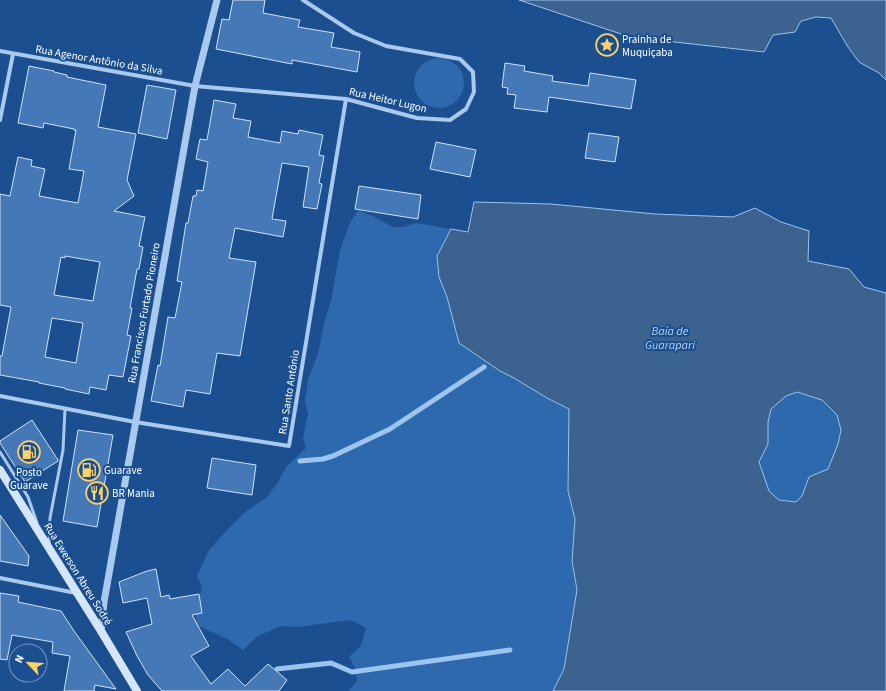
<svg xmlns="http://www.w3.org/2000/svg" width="886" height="691" font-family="'Source Sans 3',sans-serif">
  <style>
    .green { fill: #2e69ad }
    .water { fill: #3c6290; stroke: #9cc4f0; fill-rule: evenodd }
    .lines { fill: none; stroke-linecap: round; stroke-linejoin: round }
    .stream { stroke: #9cc4f0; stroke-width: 5 }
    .building { fill: #4478b7; stroke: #cfe3fa; fill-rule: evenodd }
    .service { stroke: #a9c9ee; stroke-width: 3 }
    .minor { stroke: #a9c9ee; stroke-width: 4 }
    .tertiary { stroke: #a9c9ee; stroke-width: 7 }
    .secondary { stroke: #d6e6fa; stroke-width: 8 }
    .labels { text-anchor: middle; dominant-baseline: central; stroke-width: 4; stroke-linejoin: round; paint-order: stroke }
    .poi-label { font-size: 11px; fill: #fff; stroke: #1b4f8f; text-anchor: start }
    .street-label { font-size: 11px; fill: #fff; stroke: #1b4f8f }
    .water-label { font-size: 12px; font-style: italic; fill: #b5d3f5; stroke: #1b4f8f }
  </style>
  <rect width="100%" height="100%" fill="#1b4f8f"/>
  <g class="green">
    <circle cx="439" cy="83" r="25"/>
    <path d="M358,210l17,7 18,10h11l12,-4 35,6 -14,27 2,21 8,20 53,74 14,7 33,20 22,11 -1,82 7,28 -3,42 5,29 -13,79 -11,22h-205l9,-10 -2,-13 -6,-11 12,-11 5,-18 -15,-8 -54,7 -16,-1 -23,10 -15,14 -16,-11 -32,-15 3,-21 4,-16 -5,-11 12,-26 20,-22 16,-16 22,-15 11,-15 8,-15 20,-19 -3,-10 5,-24 -3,-12 3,-22 11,-30 6,-31 6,-18 9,-51 10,-27z"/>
    <path d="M797,392l25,8 15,15 4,15 -3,14 -10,25 -19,8 -7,19 -6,6 -17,-2 -10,-9 -10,-29 9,-18v-22l3,-13 15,-13z"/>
  </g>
  <g class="water">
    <path d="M519,0h367v80l-7,-7 -20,-11 -11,-15 -17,-29 -15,-1 -15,4 -6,11 -22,3 -9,17 -134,-15z"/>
    <path d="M474,202l77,2 104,10 78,3 22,-9 26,14 28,9 -1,30 41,8 15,18 22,6v398h-333l11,-22 13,-79 -5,-29 3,-42 -7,-28 1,-82 -22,-11 -33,-20 -14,-7 -41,-28 -12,-46 -8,-20 -2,-21 14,-27 17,3zM797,392l25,8 15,15 4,15 -3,14 -10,25 -19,8 -7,19 -6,6 -17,-2 -10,-9 -10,-29 9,-18v-22l3,-13 15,-13z"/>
  </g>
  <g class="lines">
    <g class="stream">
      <path d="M300,461l23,-2 10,-3 57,-27 94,-62"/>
      <path d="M277,669l54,-6 21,9 158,-22"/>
    </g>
  </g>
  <g class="building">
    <path d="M233,0h32l-2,13 37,7 -2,7 36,6 -3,14 29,5 -3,20 -65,-12v4l-76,-15 6,-30 7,1z"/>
    <path d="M505,63l20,3 -1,5 29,5 -1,5 36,5 2,-13 46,7 -5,29 -82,-12 -2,15 -33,-4 2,-13 -9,-1 1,-6 -6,-1z"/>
    <path d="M29,66l25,5v1l13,3v2l39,8 -8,42 38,7 -9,46 7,16 -20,15 31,6 -6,29 4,1 -4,22h-2l-7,39h2l-5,27 4,1 -8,41 -14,-2 -3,15 -16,-3 -1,7 -24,-5v-1l-26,-5v-1l-39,-7v-19h2l9,-49 -11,-2v-111l10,2 8,-39 14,3 -1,6 14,3 -6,27 39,7 6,-32 -15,-2 7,-39h-2v-1l-30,-6 -1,5 -25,-5zM65,256l35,6 -7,39 -39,-6 7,-38 4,1zM52,318l31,5 -7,40 -31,-6z"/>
    <path d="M147,85l29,5 -9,49 -29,-6z"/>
    <path d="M214,100l22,4 -3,14 18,3 -3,16 32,6 2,-12 16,3 1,-4 24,5 -4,20 5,1 -5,27 3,1 -5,25 -14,-2 6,-40 -27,-4 -10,56 14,2 -3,16 -48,-9 -6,30 27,4 -16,94 -23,-3 -7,41 -24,-4 -3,17 -32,-6 7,-36 2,1 8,-49 7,1 7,-36 -5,-1 9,-58h2l5,-27h3l1,-6 6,1 5,-29 -12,-3 4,-20 7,1z"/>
    <path d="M589,133l30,4 -4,25 -30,-4z"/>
    <path d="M436,142l40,8 -6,27 -40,-8z"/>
    <path d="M359,186l62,9 -3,24 -63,-10z"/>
    <path d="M32,420l26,40v1l-33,21 -25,-39v-2z"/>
    <path d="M78,430l35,5 -16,92 -34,-6z"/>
    <path d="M212,458l44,7 -4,30 -45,-7z"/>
    <path d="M0,515l29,41 -1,10 -28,-5z"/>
    <path d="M156,569l5,28 8,-2 1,4 29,-5 3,19 -10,2 17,31 -18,10 20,28 17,-15 17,17 23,-22 19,16 -8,11h-117l-14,-16 -11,-19 -11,-24 26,-8 -5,-26 -24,5 -4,-21 28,-11z"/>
    <path d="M0,593l19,3 -1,6 43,9 13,20 42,58 -21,-4 -1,6h-30l6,-35 -18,-3 1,-11 -41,-7 -5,25 -7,-1z"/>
  </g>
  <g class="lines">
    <g class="service">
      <path d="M0,452l28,45 9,26"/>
      <path d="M49,543l1,-25 13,-68 2,-41"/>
    </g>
    <g class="minor">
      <path d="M0,51l195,35 151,13 71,19 33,2 16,-11 8,-17 -1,-20 -13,-13 -74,-13 -32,-13 -51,-33"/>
      <path d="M0,120l13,-66"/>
      <path d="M0,396l135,26 154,24 57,-347"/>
      <path d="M0,578l76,15"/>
    </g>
    <path class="tertiary" d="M101,631l3,-29 91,-516 22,-86"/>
    <path class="secondary" d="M0,470l101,161 36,60"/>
  </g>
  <defs>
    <g id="sight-ring" transform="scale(1.15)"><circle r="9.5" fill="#1b4f8f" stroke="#ffd166" stroke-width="1.5"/><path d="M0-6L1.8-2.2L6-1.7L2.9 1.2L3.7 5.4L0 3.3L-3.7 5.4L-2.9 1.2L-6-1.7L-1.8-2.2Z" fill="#ffd166"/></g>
    <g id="fuel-ring" transform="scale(1.15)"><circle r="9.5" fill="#1b4f8f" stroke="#ffd166" stroke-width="1.5"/><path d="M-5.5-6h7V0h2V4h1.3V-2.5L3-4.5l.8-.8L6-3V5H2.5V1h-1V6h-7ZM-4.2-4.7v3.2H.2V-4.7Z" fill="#ffd166"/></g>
    <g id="restaurant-ring" transform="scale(1.15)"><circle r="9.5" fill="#1b4f8f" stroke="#ffd166" stroke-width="1.5"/><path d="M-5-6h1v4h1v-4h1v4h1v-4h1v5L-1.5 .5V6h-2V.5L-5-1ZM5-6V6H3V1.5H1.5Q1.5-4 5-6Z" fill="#ffd166"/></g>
  </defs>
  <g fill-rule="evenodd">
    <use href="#sight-ring" x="607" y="45"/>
    <use href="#fuel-ring" x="29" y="452"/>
    <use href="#fuel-ring" x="89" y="470"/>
    <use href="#restaurant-ring" x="97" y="493"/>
  </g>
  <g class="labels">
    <g class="poi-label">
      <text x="622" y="39">Prainha de<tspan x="622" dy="13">Muquiçaba</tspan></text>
      <text x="104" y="470">Guarave</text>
      <text x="29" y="472" text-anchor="middle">Posto<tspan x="29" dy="13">Guarave</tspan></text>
      <text x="112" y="493">BR Mania</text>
    </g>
    <g class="street-label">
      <text transform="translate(99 60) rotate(10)">Rua Agenor Antônio da Silva</text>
      <text transform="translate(388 100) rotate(13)">Rua Heitor Lugon</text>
      <text transform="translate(144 313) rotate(-80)">Rua Francisco Furtado Pioneiro</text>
      <text transform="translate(289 392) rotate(-81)">Rua Santo Antônio</text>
      <text transform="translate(78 574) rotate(58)">Rua Ewerson Abreu Sodré</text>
    </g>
    <g class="water-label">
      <text x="670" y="331">Baía de<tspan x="670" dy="14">Guarapari</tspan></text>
    </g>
  </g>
  <g transform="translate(28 663) rotate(295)"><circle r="19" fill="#1b4f8f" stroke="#7695bc"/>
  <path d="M0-3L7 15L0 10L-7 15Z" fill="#ffd166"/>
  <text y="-6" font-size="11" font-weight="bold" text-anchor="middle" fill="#ffffff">N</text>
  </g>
</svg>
